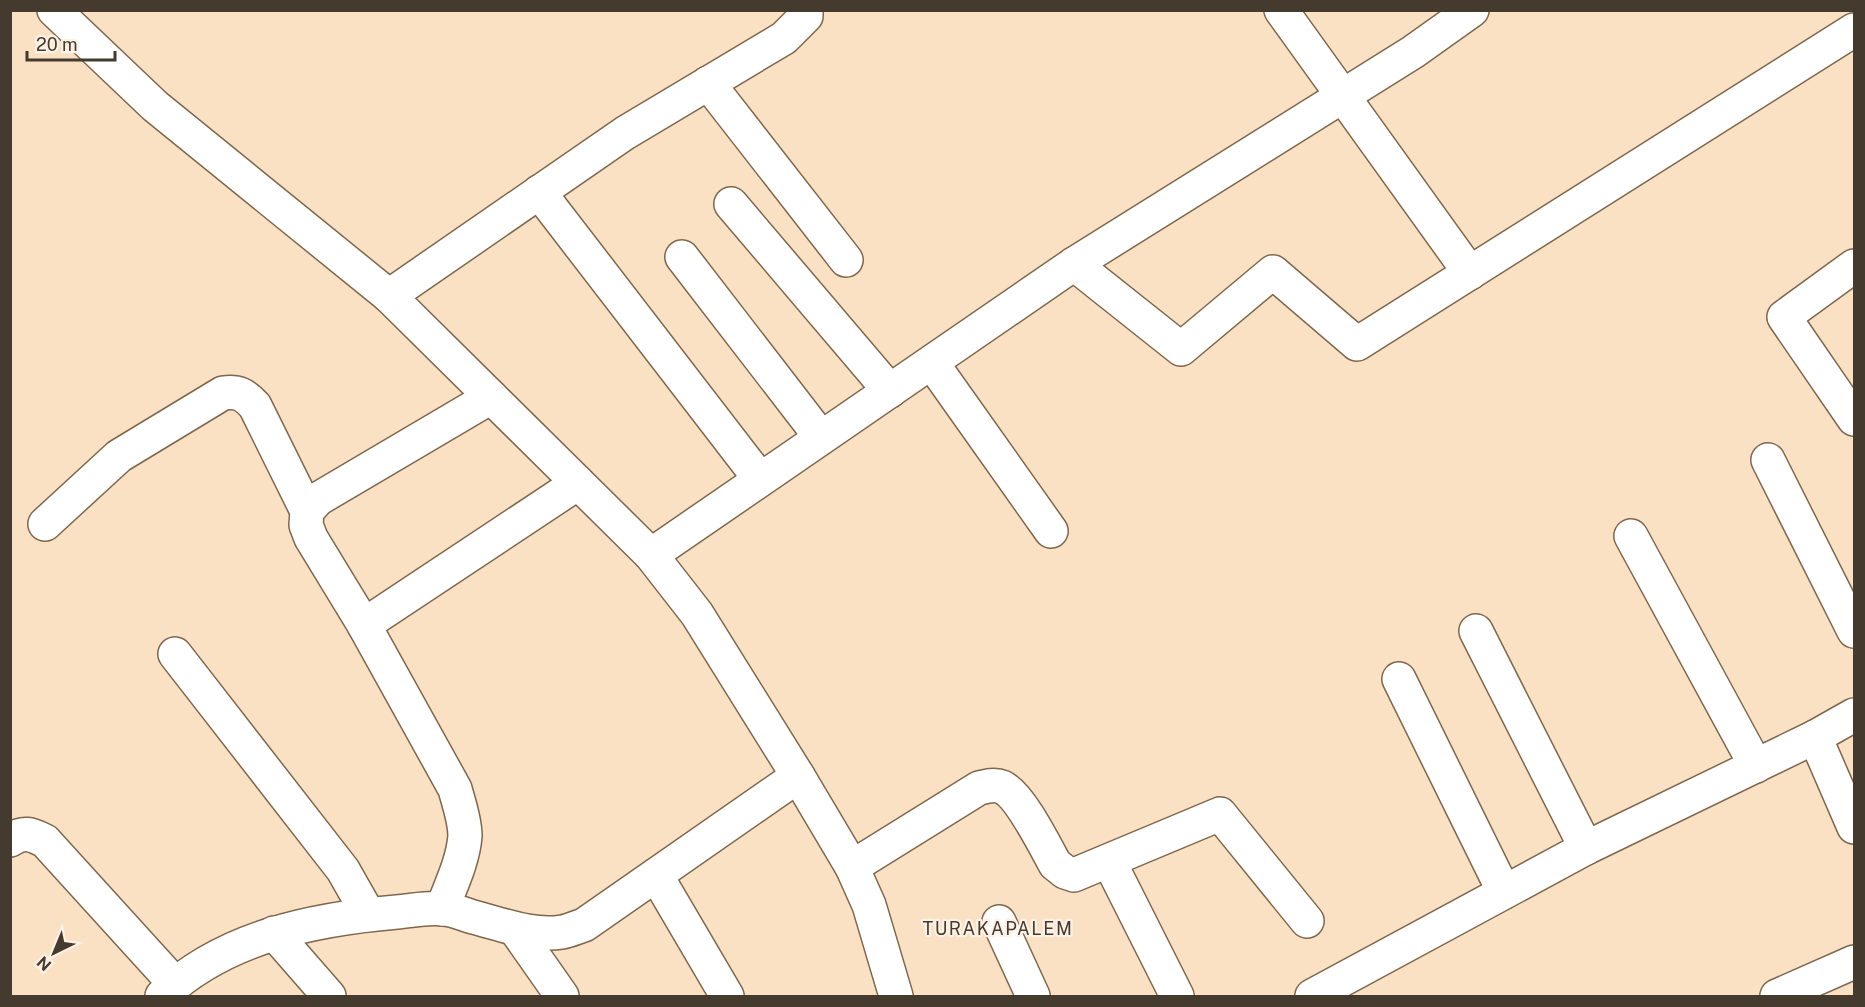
<svg xmlns="http://www.w3.org/2000/svg" width="1865" height="1007" font-family="'Public Sans',sans-serif">
  <style>
    .lines { fill: none; stroke-linecap: round; stroke-linejoin: round }
    .minor-casing { stroke: #7e674c; stroke-width: 36 }
    .major-casing { stroke: #7e674c; stroke-width: 36 }
    .minor { stroke: #fff; stroke-width: 33 }
    .major { stroke: #fff; stroke-width: 33 }
    .labels { text-anchor: middle; dominant-baseline: central; stroke-width: 4.5; stroke-linejoin: round; paint-order: stroke }
    .quarter-label { font-size: 18px; letter-spacing: 1.5px; fill: #453a2e; stroke: #fcf1e5 }
  </style>
  <rect width="100%" height="100%" fill="#fbe1c3"/>
  <g class="lines">
    <g class="minor-casing">
      <g id="minor">
        <path d="M1281,10l189,263"/>
        <path d="M708,83l138,177"/>
        <path d="M539,192l221,287"/>
        <path d="M731,204l159,187"/>
        <path d="M682,257l138,179"/>
        <path d="M1074,264l107,85 92,-77 84,72 497,-314"/>
        <path d="M1854,266l-70,51 70,102"/>
        <path d="M389,296l236,-163 159,-95 22,-22v-6"/>
        <path d="M932,363l119,168"/>
        <path d="M1768,460l86,171"/>
        <path d="M45,524l74,-68 104,-63c15,-2 21,1 32,13l52,105"/>
        <path d="M1631,536l125,230"/>
        <path d="M651,555l423,-291 339,-212 59,-42"/>
        <path d="M364,625l214,-142"/>
        <path d="M1476,631l110,217"/>
        <path d="M175,654l168,216 25,44"/>
        <path d="M1399,679l105,213"/>
        <path d="M1815,737l39,90"/>
        <path d="M10,840c14,-9 21,-6 35,1l130,143"/>
        <path d="M1109,861l68,135"/>
        <path d="M852,867l127,-79c8,-2 16,-4 23,-1 18,8 43,59 53,77l10,8 9,3 146,-61 87,107"/>
        <path d="M656,875l71,121"/>
        <path d="M442,909c9,-24 21,-48 23,-73 0,-16 -6,-32 -10,-47l-91,-164 -53,-87 -5,-13 1,-14 11,-12 173,-102"/>
        <path d="M999,922l34,74"/>
        <path d="M515,929l47,67"/>
        <path d="M274,933l55,63"/>
        <path d="M162,996c62,-59 152,-77 235,-84 14,-1 31,-5 45,-3 10,0 21,5 31,8 28,7 60,20 89,15 7,-1 15,-5 22,-7l214,-149"/>
        <path d="M1312,996l274,-148 229,-111 39,-22"/>
        <path d="M1777,996l77,-34"/>
      </g>
    </g>
    <g class="major-casing">
      <path id="major" d="M54,10l101,96 234,190 262,259 46,59 101,162 54,91 17,38 27,91"/>
    </g>
    <use href="#minor" class="minor"/>
    <use href="#major" class="major"/>
  </g>
  <g class="labels">
    <g class="quarter-label">
      <text x="998" y="928">TURAKAPALEM</text>
    </g>
  </g>
  <rect width="1865" height="1007" fill="none" stroke="#453a2e" stroke-width="24"/>
  <g transform="translate(54 953) rotate(223)" stroke="#fcf1e5" stroke-width="4.5" paint-order="stroke">
  <path d="M0-4.5L10 22L0 15L-10 22Z" fill="#453a2e"/>
  <text y="-9" font-size="16" font-weight="bold" text-anchor="middle" fill="#453a2e">N</text>
  </g>
  <path d="M27 51v9h88v-9" fill="none" stroke="#453a2e" stroke-width="3"/>
  <text x="36" y="51" font-size="18" fill="#453a2e" stroke="#fcf1e5" stroke-width="4.5" paint-order="stroke">20 m</text>
</svg>
